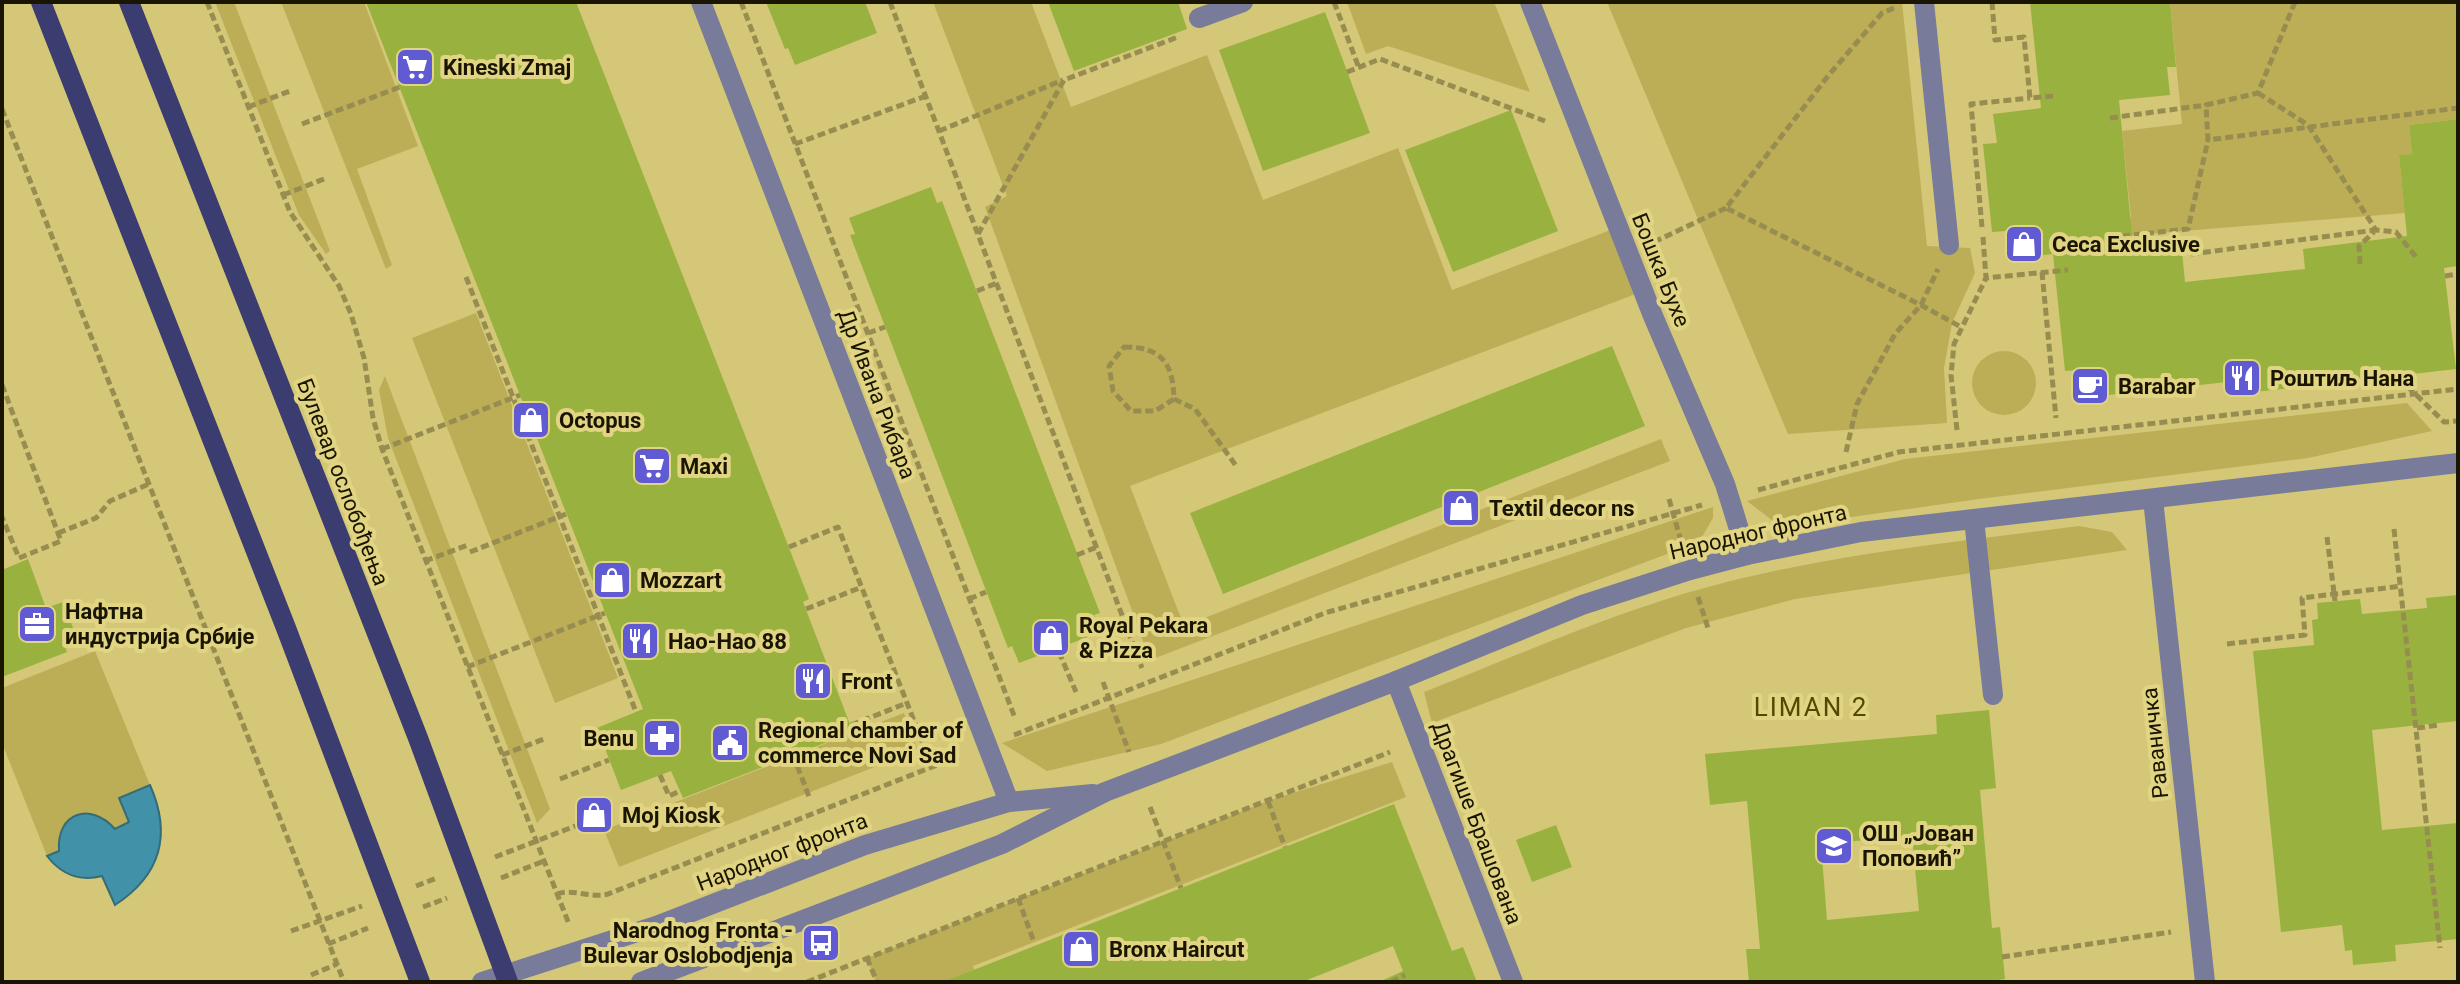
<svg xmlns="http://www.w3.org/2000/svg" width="2460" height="984" font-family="Roboto,sans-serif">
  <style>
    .green { fill: #bcae57 }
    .water { fill: #4191a9; stroke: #356c76; stroke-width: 2 }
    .building { fill: #99b23f; fill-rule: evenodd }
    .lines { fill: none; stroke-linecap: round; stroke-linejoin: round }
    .path { stroke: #978d50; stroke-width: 5; stroke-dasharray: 8 4; stroke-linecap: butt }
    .minor { stroke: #787b99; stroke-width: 20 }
    .major { stroke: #3b3c70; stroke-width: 20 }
    .labels { text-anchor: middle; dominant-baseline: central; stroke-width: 8; stroke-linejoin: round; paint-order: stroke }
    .poi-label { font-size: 22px; font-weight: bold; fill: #191500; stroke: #e1d483; text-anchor: start }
    .street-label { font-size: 22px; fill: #191500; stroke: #e1d483 }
    .quarter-label { font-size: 26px; letter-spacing: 2px; fill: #524902; stroke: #e1d483 }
  </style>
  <rect width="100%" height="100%" fill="#d4c777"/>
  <g class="green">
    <path d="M215,2h19l96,249 -4,3 -27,-39z"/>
    <path d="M281,2h83l54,144 -61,23 35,96 -6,4z"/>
    <path d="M933,2h98l40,105 136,-52 56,145 135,-52 54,142 164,-62 25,64 -511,194 54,140 477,-187 9,22 -520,199 -165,-453 22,-11z"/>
    <path d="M1347,2h147l36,90 -142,-46 -22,8z"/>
    <path d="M1607,2h295l25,244 43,2 5,25 -23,50 -8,45 3,55 -159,11z"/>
    <path d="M2170,2h287l1,117 -49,6 3,29 -13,2 6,57 -283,23 9,-19 -9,-86 60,-7z"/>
    <path d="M476,313l142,365 -63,25 -143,-365z"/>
    <circle cx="2004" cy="383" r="32"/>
    <path d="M385,376l165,433 -13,14 -149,-385 -9,-48z"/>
    <path d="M2407,403l25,28 -124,27 -329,41 -198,28 -34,-26 158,-42z"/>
    <path d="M1713,507v11l-14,24 -538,202 -114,27 -45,-28z"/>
    <path d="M2079,526l33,6 15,18 -332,49 -109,29 -254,95 -8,-31c93,-36 187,-79 284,-105 121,-33 247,-45 371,-61z"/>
    <path d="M95,651l55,134 -30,13 10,24 -83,34 -45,-113v-55z"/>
    <path d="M904,713l14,37 -299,117 -15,-37z"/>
    <path d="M1392,762l14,35 -433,169 5,16h-102l-9,-24 401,-157z"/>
  </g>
  <path class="water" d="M150,785c22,50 11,90 -35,120l-13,-29c-23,6 -41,-2 -55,-20l12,-5c-3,-38 31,-50 56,-22l14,-7 -10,-24z"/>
  <g class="building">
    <path d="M366,2h210l233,597 -6,3 50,130 -170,66 -12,-27 -50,19 -24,-62 46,-19z"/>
    <path d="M766,2h99l12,31 -82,32 -7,-17 -3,1z"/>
    <path d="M1048,2h130l9,27 -113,42z"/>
    <path d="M2030,2h140l6,65h-9l3,28 -51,5 14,146 48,-5 4,41 120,-13 -2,-20 104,-13 -8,-81 13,-1 -3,-29 49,-6v147l-14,2 12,101 -228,26 -1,-13 -146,16 -3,-28 -13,1 -12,-117 -44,5 -3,-28 -14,1 -9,-88 14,-1 -4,-29 48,-6z"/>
    <path d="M1325,12l45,121 -107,38 -44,-121z"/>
    <path d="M1511,110l47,121 -105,41 -48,-122z"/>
    <path d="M931,187l6,16 5,-2 158,412 -6,2 7,17 -82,31 -7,-17 -4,2 -158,-413 5,-1 -6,-16z"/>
    <path d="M1612,346l33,80 -422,168 -33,-81z"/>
    <path d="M28,559l18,49 17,-6 12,31 -13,5 5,14 -65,25v-107z"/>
    <path d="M2458,595v126l-86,9 10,100 76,-7v116l-63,6 1,16 -43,4 -1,-15 -7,1 -3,-26 -61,7 -28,-281 61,-6 -2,-25 6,-1 -1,-16 43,-4 2,15 65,-6 -1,-10z"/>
    <path d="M1989,710l7,78 -16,2 12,138 8,-1 5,52 -19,3h-237l-3,-33h14l-13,-148 -37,4 -5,-51 232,-20 -1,-19zM1912,836l7,75 -92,9 -6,-76z"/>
    <path d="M1394,804l58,147 11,-4 14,35h-98l24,-11 -10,-25 -91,36h-354v-2z"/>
    <path d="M1556,825l16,42 -40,15 -16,-42z"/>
  </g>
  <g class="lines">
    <g class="path">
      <path d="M207,2l83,210 49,74 12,28 13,44 9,60 9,31 187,475"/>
      <path d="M741,2l274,716"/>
      <path d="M890,2l252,666"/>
      <path d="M1334,2l25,66"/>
      <path d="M1992,2l3,38 29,-3 6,61 23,-2"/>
      <path d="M2295,2l-37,91 -52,12 2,35 250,-32"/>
      <path d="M1894,8l-12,5 -54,63 -102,132 195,97 40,22"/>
      <path d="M1347,72l33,-13 165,62"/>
      <path d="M2258,93l50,32 68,105 20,2 21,26"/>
      <path d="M248,107l42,-16"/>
      <path d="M2,109l342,873"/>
      <path d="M2110,118l96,-13"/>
      <path d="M302,124l98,-37"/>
      <path d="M939,131l124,-51"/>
      <path d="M795,144l131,-48"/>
      <path d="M283,195l41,-16"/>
      <path d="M1982,227l-11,-123 59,-6"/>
      <path d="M978,234l86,-154 114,-43"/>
      <path d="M2122,236l66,-7 20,-89"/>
      <path d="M1983,237l3,41 82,-8"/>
      <path d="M1654,242l72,-34"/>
      <path d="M2191,254l185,-24"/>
      <path d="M2360,264l-1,-18 15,-14"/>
      <path d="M2042,272l14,146"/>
      <path d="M2445,276l13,-2"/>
      <path d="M466,277l170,435"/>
      <path d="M977,291l20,-8"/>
      <path d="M868,333l17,-6"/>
      <path d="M1124,347c37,0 49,15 50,52l-19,12h-24l-18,-20 -4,-25z"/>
      <path d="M2372,378v2"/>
      <path d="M2399,378l45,44 14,-1"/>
      <path d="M2,385l59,156 -42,17 -17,-41"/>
      <path d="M1174,399l21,10 42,58"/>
      <path d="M1957,430l-6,-55 3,-31 32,-66"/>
      <path d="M382,449l138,-54"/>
      <path d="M1846,452l11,-48 38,-70 26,-29 17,-36"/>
      <path d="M1758,490l141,-38 559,-63"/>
      <path d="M1669,499l12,42"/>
      <path d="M2394,529l46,419"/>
      <path d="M58,533l38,-15 14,-17 39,-17"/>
      <path d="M2327,537l8,64"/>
      <path d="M789,547l49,-20 89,227"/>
      <path d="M470,552l96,-38"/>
      <path d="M1077,555l20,-8"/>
      <path d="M425,561l43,-16"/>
      <path d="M1698,597l10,31"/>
      <path d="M969,599l17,-7"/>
      <path d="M806,609l56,-22"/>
      <path d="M2227,644l78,-9 -3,-37 100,-12"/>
      <path d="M1059,652l17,40"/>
      <path d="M467,667l138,-54"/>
      <path d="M1103,682l26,70"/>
      <path d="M851,725l56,-22"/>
      <path d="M2417,728l22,-3"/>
      <path d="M1014,735l311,-122 377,-108"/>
      <path d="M502,755l42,-16"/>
      <path d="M793,755l17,44"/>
      <path d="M660,775l9,21 11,-5"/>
      <path d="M560,779l49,-19"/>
      <path d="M1268,801l17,46"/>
      <path d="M1150,807l31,81"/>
      <path d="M495,857l83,-32"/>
      <path d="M501,878l43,-17"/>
      <path d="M416,886l21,-8"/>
      <path d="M557,894c17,-6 33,5 51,0l352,-138"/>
      <path d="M1018,898l16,44"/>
      <path d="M423,907l24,-9"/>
      <path d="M291,931l71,-25"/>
      <path d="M328,944l40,-16"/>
      <path d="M2002,957l169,-25"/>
      <path d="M867,958l10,24"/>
      <path d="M311,975l26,-11"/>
      <path d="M807,982l583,-230"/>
      <path d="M1391,982l14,-7"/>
    </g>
    <g class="minor">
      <path d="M701,2l308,800"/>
      <path d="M1530,2l123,314 72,168 22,71"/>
      <path d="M1924,2l25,243"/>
      <path d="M1199,18l44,-16"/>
      <path d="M2153,499l52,483"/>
      <path d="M1974,519l19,176"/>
      <path d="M1396,681l117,301"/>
      <path d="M482,982l174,-56 209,-81 144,-43 84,-8"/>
      <path d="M641,982l361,-138 103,-52 291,-111 186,-76 108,-35 57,-15 114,-23 597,-69"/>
    </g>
    <g class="major">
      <path d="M41,2l245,626 134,354"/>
      <path d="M129,2l289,736 90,244"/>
    </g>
  </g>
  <defs>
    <g id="supermarket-square" transform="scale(2)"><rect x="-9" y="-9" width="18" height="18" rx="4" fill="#605ad3" stroke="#e1d483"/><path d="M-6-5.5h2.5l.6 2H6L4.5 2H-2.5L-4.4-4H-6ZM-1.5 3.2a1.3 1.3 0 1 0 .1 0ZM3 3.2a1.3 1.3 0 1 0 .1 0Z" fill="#fff"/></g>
    <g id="shop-square" transform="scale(2)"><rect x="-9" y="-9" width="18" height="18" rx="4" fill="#605ad3" stroke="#e1d483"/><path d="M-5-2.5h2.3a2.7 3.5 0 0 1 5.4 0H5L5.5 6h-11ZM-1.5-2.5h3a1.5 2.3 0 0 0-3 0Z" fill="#fff"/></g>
    <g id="restaurant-square" transform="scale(2)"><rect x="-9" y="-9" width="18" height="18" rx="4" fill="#605ad3" stroke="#e1d483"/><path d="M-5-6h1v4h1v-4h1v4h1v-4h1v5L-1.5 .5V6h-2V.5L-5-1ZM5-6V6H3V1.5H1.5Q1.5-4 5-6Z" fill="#fff"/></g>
    <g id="cafe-square" transform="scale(2)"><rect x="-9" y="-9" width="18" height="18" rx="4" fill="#605ad3" stroke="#e1d483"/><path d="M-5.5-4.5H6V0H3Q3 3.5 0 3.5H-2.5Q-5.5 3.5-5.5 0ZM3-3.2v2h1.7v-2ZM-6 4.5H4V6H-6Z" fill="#fff"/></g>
    <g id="office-square" transform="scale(2)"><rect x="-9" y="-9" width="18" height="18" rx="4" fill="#605ad3" stroke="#e1d483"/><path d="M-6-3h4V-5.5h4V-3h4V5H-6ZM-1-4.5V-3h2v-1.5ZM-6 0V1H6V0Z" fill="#fff"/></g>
    <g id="pharmacy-square" transform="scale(2)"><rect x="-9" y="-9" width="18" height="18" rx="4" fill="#605ad3" stroke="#e1d483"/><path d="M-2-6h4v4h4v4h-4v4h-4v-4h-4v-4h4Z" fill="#fff"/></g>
    <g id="civic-square" transform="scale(2)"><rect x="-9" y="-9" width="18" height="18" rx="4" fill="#605ad3" stroke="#e1d483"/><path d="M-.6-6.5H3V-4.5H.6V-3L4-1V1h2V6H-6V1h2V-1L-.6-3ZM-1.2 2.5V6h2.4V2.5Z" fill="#fff"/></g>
    <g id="school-square" transform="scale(2)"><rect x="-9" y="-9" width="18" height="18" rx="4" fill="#605ad3" stroke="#e1d483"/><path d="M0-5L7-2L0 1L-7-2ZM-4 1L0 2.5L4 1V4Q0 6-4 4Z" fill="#fff"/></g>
    <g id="bus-square" transform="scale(2)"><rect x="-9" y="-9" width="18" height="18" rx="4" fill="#605ad3" stroke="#e1d483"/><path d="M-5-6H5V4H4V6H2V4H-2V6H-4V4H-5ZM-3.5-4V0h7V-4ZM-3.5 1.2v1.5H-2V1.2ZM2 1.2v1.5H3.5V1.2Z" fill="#fff"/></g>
  </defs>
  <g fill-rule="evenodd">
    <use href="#supermarket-square" x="415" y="67"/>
    <use href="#shop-square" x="2024" y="244"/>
    <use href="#restaurant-square" x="2242" y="378"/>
    <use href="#cafe-square" x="2090" y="386"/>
    <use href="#shop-square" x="531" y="420"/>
    <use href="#supermarket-square" x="652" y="466"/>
    <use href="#shop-square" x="1461" y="508"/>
    <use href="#shop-square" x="612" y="580"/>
    <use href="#office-square" x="37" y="624"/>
    <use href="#shop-square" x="1051" y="638"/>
    <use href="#restaurant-square" x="640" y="641"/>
    <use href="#restaurant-square" x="813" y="681"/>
    <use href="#pharmacy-square" x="662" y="738"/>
    <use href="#civic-square" x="730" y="743"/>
    <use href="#shop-square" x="594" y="815"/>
    <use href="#school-square" x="1834" y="846"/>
    <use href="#bus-square" x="821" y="943"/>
    <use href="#shop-square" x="1081" y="949"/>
  </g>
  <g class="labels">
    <g class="poi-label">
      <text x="443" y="67">Kineski Zmaj</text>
      <text x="2052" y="244">Ceca Exclusive</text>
      <text x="2270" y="378">Роштиљ Нана</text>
      <text x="2118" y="386">Barabar</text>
      <text x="559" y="420">Octopus</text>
      <text x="680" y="466">Maxi</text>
      <text x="1489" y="508">Textil decor ns</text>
      <text x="640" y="580">Mozzart</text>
      <text x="65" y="611">Нафтна<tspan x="65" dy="25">индустрија Србије</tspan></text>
      <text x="1079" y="625">Royal Pekara<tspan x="1079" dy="25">&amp; Pizza</tspan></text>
      <text x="668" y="641">Hao-Hao 88</text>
      <text x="841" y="681">Front</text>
      <text x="758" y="730">Regional chamber of<tspan x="758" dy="25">commerce Novi Sad</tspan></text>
      <text x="634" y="738" text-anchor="end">Benu</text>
      <text x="622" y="815">Moj Kiosk</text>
      <text x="1862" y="833">ОШ „Јован<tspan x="1862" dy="25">Поповић”</tspan></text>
      <text x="793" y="930" text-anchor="end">Narodnog Fronta -<tspan x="793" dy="25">Bulevar Oslobodjenja</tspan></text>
      <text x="1109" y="949">Bronx Haircut</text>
    </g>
    <g class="street-label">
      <text transform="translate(1661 270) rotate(68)">Бошка Бухе</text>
      <text transform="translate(877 394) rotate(69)">Др Ивана Рибара</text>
      <text transform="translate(343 482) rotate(69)">Булевар ослобођења</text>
      <text transform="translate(1758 532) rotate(-13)">Народног фронта</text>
      <text transform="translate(2155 743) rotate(-96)">Раваничка</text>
      <text transform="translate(1477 823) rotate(69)">Драгише Брашована</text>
      <text transform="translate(782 852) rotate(-21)">Народног фронта</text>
    </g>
    <g class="quarter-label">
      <text x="1811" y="707">LIMAN 2</text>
    </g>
  </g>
  <rect width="2460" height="984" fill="none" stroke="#191500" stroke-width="8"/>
</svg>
